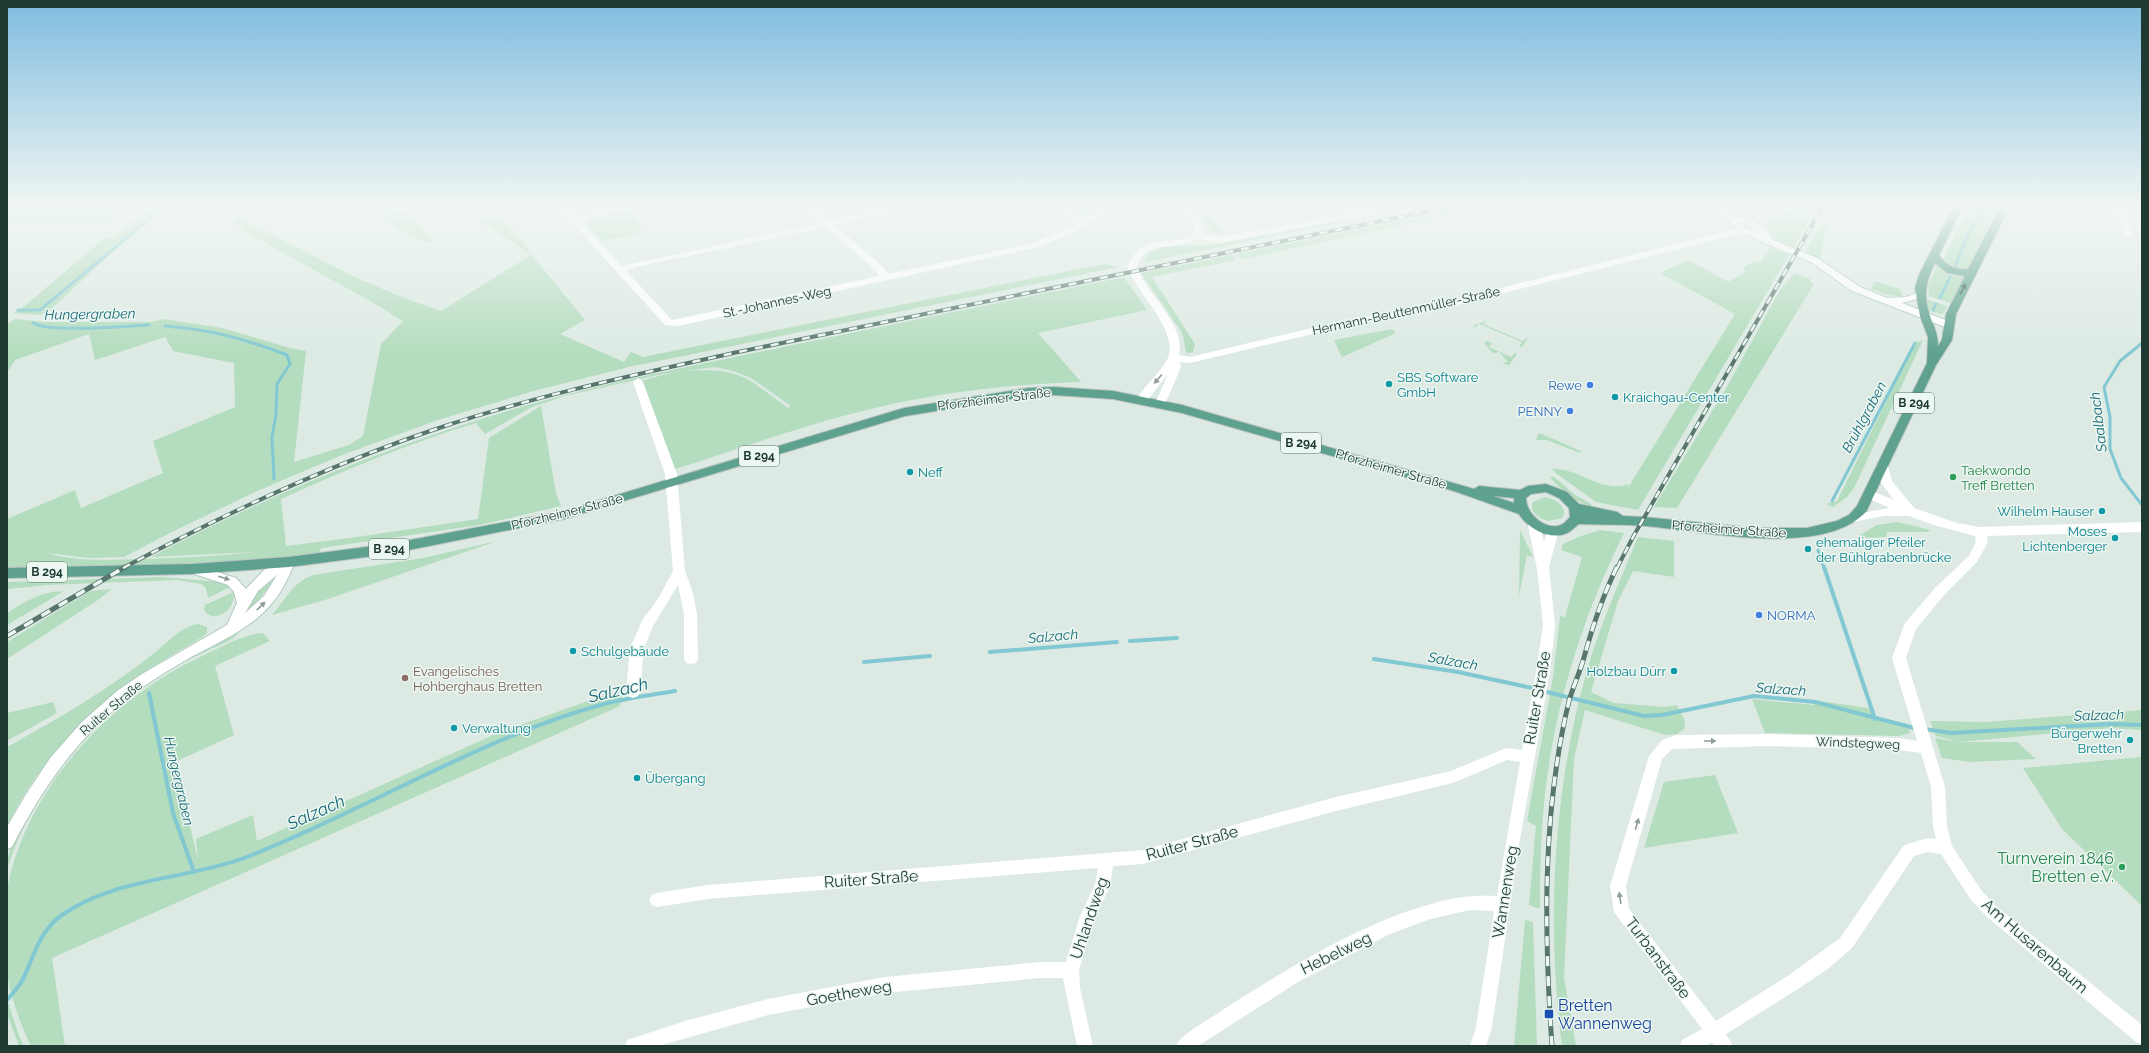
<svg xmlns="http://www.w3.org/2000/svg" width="2149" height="1053" font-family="Raleway,sans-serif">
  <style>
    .green { fill: #b4dcbe }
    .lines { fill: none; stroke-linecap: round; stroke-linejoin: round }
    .stream-far1 { stroke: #82c8d2; stroke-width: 3 }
    .stream { stroke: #82c8d2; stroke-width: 4 }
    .secondary-casing { stroke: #b0cac0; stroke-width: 2 }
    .primary-casing { stroke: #bcc4c2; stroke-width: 2 }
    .street { fill: #fff; fill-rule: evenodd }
    .secondary { fill: #fff; fill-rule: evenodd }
    .primary { fill: #5fa18f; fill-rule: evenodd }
    .rail-far1-casing { stroke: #58766d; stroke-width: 4 }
    .rail-casing { stroke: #58766d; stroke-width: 5 }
    .rail-far1 { stroke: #edf7f2; stroke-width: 2.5; stroke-dasharray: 8; stroke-linecap: butt }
    .rail { stroke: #edf7f2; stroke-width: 3.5; stroke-dasharray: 10; stroke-linecap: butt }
    .oneway { fill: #32594e }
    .oneway2 { fill: #8e9c98 }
    .culture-dot { fill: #0f9aa8; stroke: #edf7f2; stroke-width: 1.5 }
    .shop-dot { fill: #3f7fe0; stroke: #edf7f2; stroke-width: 1.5 }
    .leisure-dot { fill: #2e9e5b; stroke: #edf7f2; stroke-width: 1.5 }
    .education-dot { fill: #8d6e63; stroke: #edf7f2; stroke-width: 1.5 }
    .transit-dot { fill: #1a4fb4; stroke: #edf7f2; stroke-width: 1.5 }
    .labels { text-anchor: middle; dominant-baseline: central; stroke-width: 3; stroke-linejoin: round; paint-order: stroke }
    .shield { fill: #edf7f2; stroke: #5c736c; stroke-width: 1 }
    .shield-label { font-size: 12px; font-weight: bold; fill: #1e3a32 }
    .street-label { font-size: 13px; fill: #1e3a32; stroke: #edf7f2 }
    .culture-label { font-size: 13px; fill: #0d838f; stroke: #edf7f2; text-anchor: start }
    .shop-label { font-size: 13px; fill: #366cbe; stroke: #edf7f2; text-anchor: end }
    .leisure-label { font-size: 13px; fill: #27864d; stroke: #edf7f2; text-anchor: start }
    .education-label { font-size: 13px; fill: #785e54; stroke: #edf7f2; text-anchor: start }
    .water-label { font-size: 14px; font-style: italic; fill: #176977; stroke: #edf7f2 }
    .near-street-label { font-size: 16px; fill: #1e3a32; stroke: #edf7f2 }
    .near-leisure-label { font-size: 16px; fill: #27864d; stroke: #edf7f2; text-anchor: end }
    .near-transit-label { font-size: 16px; fill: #164399; stroke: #edf7f2; text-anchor: start }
    .near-water-label { font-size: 17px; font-style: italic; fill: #176977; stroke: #edf7f2 }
  </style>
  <rect width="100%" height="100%" fill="#ddeae4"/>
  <g class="green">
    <path d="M7,206h115l-11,17 -104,-1z"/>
    <path d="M153,206h14l-37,30 -82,76 -8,3 -26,-2 3,-4h4l85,-72 7,1z"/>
    <path d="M374,206c32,0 41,15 60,37 -25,-5 -45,-16 -60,-37z"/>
    <path d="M1059,206h44l1,1c-21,13 -24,12 -45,-1z"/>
    <path d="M1413,206h7l-274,56 -1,-3 4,-6 16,-7 48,-1z"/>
    <path d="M1471,206h22l-245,52h-7l-5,-4z"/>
    <path d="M1794,206h24l-25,42 -16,-8 -12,-15 21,-11z"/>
    <path d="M1969,206h29l-30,62c-9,2 -22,0 -24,-10z"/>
    <path d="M1196,207l27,23 -1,5c-15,-3 -18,-16 -26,-28z"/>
    <path d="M636,210l5,23 -39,8 -16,-16 1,-4 5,-2z"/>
    <path d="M498,213l87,107 -25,14 64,28 7,-10 12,5 461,-93 14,3 -489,100 -92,23 -99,30 -96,35 -87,37 -85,41 -46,24 -35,1 -42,-5c30,9 61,7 92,6 39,-1 78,-3 117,-7l-105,5c123,-65 254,-118 388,-155 82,-23 166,-39 249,-56 112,-23 224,-46 336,-69l23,33 -109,23 43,49c-70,2 -138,10 -206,26 -69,16 -136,41 -203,62l-30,-89c30,-10 76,-17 105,-2 14,8 28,20 41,29l3,-2 -40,-28 -18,-7 -18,-4 -57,8 -94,21 -34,12 -45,26 -9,-11c-66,20 -132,47 -195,76l5,47 64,-8 128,-19 11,-81 52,-32 15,87 5,13 -81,19 -159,23 -4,11 -310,14v-54l68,-29 6,18 82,-35 -10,-32 82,-34 -1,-44 -61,-12 -8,-14 -70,23 -6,-26 -74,26 -8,13v-49l8,-5 31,3h105l12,-3 59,9 68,20 16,3 -12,111 55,-17 14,-9 18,-92 22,-23 -26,-16 -131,-73 -12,-11 5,-3 118,60 47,20 37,13 90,-56 -52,-35z"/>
    <path d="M1824,221l2,1 -6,37 -15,-6z"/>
    <path d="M1771,248l18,7 -151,255 -42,-8 -39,-28 -5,-5c26,-2 50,25 77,15l-3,7 109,-177 -75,-41 28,-13 41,22 17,-11 -4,-2 12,-8 6,2z"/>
    <path d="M1232,255l4,5 -84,17 43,67 -2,8 -5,1 -2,-1 -3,-16 -3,-6 -39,-57z"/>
    <path d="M1937,266l12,8 19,2 -18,27 -21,-7 -1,-10z"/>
    <path d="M1794,273l18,7 -2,2 4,2 -137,224 -23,-1 74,-122 52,-95z"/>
    <path d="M1875,281l25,8 3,8 -15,-2 -17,-6z"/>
    <path d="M1925,299l22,7 -3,7 -4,1 -10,-3z"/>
    <path d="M1487,320l-4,4 40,17 3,-3 2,1 -6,8 -3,-1 3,-4 -43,-18 -4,4 -2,-2z"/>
    <path d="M1392,329l4,4 -54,24 -8,-17z"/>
    <path d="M1923,340l-69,148 -7,9 -14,10 -7,-3 11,-3 78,-158z"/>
    <path d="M1487,341l5,2 -3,4 22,10 4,-4 2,1 -8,11 -7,-2 6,-1 -9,-10 -6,1 -9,-10z"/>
    <path d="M1539,433l42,18 -1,2 -33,-13h-11z"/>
    <path d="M1550,477h4l20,17 17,10v2c-9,0 -36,-21 -41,-29z"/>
    <path d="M1545,497c9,2 20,7 19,18l-2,3 -14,3c-9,-3 -19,-8 -15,-19z"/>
    <path d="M1898,522l32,8 -2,2h-41l-1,5 -24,1 -2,-3 17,-10z"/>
    <path d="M1520,530l13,27 -6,-2 -8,41z"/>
    <path d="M1600,530l24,3c-46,93 -76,193 -82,297 -2,26 -2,53 -2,79l-11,-4 7,-79 -9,-5 26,-144 7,-61 5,1 17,-60 -21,-7 2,-6 15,-7z"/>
    <path d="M1638,537l36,4v36l-41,-6 -15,30 -27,91 23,11 52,4 11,-2 8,16 -1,8 -7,5 -12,1 -80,-25 -11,49 -10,219 12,68h-14c-16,-124 -9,-255 25,-376 13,-45 33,-89 51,-133z"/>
    <path d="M497,541l-169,58 -56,16c15,-17 19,-31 41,-40l110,-17z"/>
    <path d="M162,577l57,5 11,5 -22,11 -2,-10 -5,-4 -24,-4 -129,5 -41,4v-7z"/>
    <path d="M273,582l-24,29 -8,3 20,-31z"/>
    <path d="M112,589l-14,11 -91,59v-17l83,-51z"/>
    <path d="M64,591l-57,34v-12c20,-12 32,-21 57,-22z"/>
    <path d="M233,592c5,16 -19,34 -29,18l1,-5z"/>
    <path d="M198,624l9,3v5l-3,4c-24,15 -48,27 -70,44 -52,38 -99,87 -127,146v-79c52,-29 104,-59 150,-96 12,-10 25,-25 41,-27z"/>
    <path d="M239,633c-7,8 -22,13 -32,18 -15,7 -29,14 -43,23 -74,43 -131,114 -157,195 0,-16 7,-29 13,-43 35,-79 108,-141 186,-177 11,-5 22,-12 33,-16z"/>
    <path d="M263,633l7,8 -55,25 19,69 -59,27 23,98 -2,-21 57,-24 4,26 243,-109 108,-38 14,-2 -2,14 -568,252 13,88h-34c-11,-22 -20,-48 -24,-72 -2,-11 0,-24 0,-36 0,-15 -2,-33 0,-48 18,-99 101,-189 189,-231 22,-10 44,-24 67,-26z"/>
    <path d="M1752,699l62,6 -2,-5 56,8 9,10 30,6 3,9 -10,3 -135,-3z"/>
    <path d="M53,702l4,11 -50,28v-28z"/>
    <path d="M2142,710v20l-31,-2 -152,14h58l19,17 -66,3 -28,-4 -7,-20 24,4 -23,-6 -6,-15 56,1z"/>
    <path d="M2142,757v149l-80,-77 -39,-61z"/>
    <path d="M1715,775l23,58 -94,15 20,-66z"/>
    <path d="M1525,920l8,2 4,124h-23z"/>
    <path d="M7,999l12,37 5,10h-5l-12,-32z"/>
  </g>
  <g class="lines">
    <g class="stream-far1">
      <path d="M1955,266l13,-31 17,-29"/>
      <path d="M1940,298l10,-21"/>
      <path d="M18,310h22l125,-104"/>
      <path d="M1933,310l3,-6"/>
      <path d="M33,323c16,10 93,3 116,2"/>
      <path d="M165,326c43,3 82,13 122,29l3,9 -13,20 -1,31 -4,22 2,42"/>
      <path d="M2142,343l-22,18 -16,26 6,30v32l11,29 21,27"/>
      <path d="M1832,501l83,-158"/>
      <path d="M1818,550l6,18"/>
    </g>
    <g class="stream">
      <path d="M1824,567l51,152"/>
      <path d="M1130,641l47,-3"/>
      <path d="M990,652l127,-10"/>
      <path d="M1374,659l84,13 79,17"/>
      <path d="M864,662l66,-6"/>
      <path d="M1543,691l101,25 18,-1 92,-19 61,6 103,27"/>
      <path d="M149,693l24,120 21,59"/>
      <path d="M1924,729l27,4 159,-9 32,1"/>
      <path d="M7,1000c6,-7 12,-13 16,-21 11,-23 17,-49 39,-64 55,-38 124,-35 185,-58 120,-47 232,-119 357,-153 23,-6 47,-9 71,-13"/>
    </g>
    <g class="secondary-casing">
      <g id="secondary">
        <path d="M1712,206h10l15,12c16,-4 24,8 34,17l2,2 -2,2 46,19 43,29 27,11 19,-1 14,-5 4,1v4l-22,6 51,20 1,2 -1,2h-8l-93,-36 -41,-29 -47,-19 -16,-9 -10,-2 -7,-10zM1741,223h5l9,8 -11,-3z"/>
        <path d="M289,557l4,2 2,3c-6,14 -12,28 -22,40 -20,25 -52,39 -80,54 -23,13 -46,27 -66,43 -51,40 -86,91 -115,148l-5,2v-22l18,-31 26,-39 31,-35 35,-31 25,-17 85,-49 10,-22 -3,-11 -6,-7 -40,-13 -2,-3 2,-3 4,-2 44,14 10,11 18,-19zM277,575l-13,21 -19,17 13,-22z"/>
      </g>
    </g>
    <g class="primary-casing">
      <path id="primary" d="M1954,206h9l-24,49c7,11 16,15 29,14l33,-63h9l-54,108 -4,26 -16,25 -70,147c-45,46 -161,19 -221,14 -22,-2 -44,-1 -66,-2 -3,2 -7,6 -10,8 -17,10 -41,-3 -50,-18l-65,-23 -272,-78 -69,-14 -59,-4 -25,1 -124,20 -341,103 -175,35 -100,13 -97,7 -185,4v-10l185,-4 97,-7 100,-13 175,-33 340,-103 125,-20 25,-1 59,4 69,14 292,84 5,-3 41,4 8,-4 18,-2 21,8 12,12 38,8 6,4 21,1 109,11h54l30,-7 12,-6 8,-9 70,-143 1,-26 -8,-21 -5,-28 4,-13zM1935,263l12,10 18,3 -19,38 -4,26 -4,6c0,-10 -3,-18 -7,-27 -8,-22 -6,-36 4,-56zM1546,492l13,6 10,10 1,9c-3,3 -6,7 -9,8 -17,6 -35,-12 -35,-27l5,-4zM1493,496l21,2v5z"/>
    </g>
    <g class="street">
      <path d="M557,206h9l11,11 44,-11h20l-51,12 -9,4 41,44 199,-43 -18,-17h10l17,15 69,-15h19l-83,19 48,42 5,7 145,-31 44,-20 -23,-17h11l18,13 22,-13h11l-43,27 -34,14 -361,79 -13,-1zM826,227l50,44 3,5 -207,44 -46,-49 10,-4z"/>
      <path d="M1181,206h9l14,20 -1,8 17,3 166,-31h21l-4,3 -183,34 -21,-4 -18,6 -26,3 -8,3 -6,6 -4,10c10,28 49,57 42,88l11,2 148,-35 111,-21 282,-71 14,-1 5,3 -2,2 -17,2 -282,71 -111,21 -148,35 -10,-1 1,5 -16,37 -5,4 -5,-4 13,-30 -22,28 -4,1 -5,-4c8,-14 22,-25 30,-39 14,-28 -30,-66 -40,-93 16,-36 39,-19 66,-32l1,-9z"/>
      <path d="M2113,206h9l12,28 -2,2h-6l-2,-2z"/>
      <path d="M638,378l5,4 34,92 8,97 8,22 4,21 1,45 -2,4 -5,1 -5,-1 -2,-4v-45l-6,-29 -25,41 -9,22 -4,44 -2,4 -5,2 -5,-2 -2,-4 4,-44 13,-29 15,-20 15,-28 -8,-97 -32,-92z"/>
      <path d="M1882,462l6,4 4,15 22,27 43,15 23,4 162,-5v10l-155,4 1,6 -11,20 -33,33 -28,34 -10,29 39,129 2,39 5,20 29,44 15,16 146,119v19l-6,-2 -150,-126 -15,-16 -30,-46 -13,-2 -14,4 -62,92 -23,20 -28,19 -75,47 7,12h-18l-3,-4 -7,4h-25l2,-6 20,-11 -88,-117 -4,-26 39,-130 13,-16 15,-5 90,-1 132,4 18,3 -25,-83 13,-35 31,-36 33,-31 7,-14 -1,-6 -41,-11 -25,-9h-25l-31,6 -4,-1 -2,-3 2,-3 41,-7 -25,-11 -2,-3 2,-3 4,-1 25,10 -13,-17 -5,-17zM1767,746l132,4 22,3 10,34 2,39 3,13 -8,-1 -24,7 -64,93 -51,37 -73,46 -87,-112 -3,-23 36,-127 10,-10z"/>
      <path d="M1534,520l6,5 4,17 5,-15h8l2,3 -10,37 6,58 -5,47 -30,167 -28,188 -6,19h-16l6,-19 18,-116 -24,-1 -40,9 -40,15 -92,48 -100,64h-22c5,-12 31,-25 42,-33 64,-41 140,-89 213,-109 22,-7 43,-9 66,-8l23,-134 -13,-2 -54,23 -117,28 -193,53 -30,2 -3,20 -15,31 -16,53 1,18 13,58h-16l-14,-68h-23l-155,15 -117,22 -110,31h-33l2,-6 6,-2 52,-17 83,-22 117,-22 155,-15h26l14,-46 15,-31 3,-17 -390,31 -51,8 -5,-2 -3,-5 3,-5 5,-2 51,-8 435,-35 193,-53 115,-26 55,-23 16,2 14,-78 7,-47 -6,-56 -9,-44z"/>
    </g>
    <use href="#secondary" class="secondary"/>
    <use href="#primary" class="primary"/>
    <g class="rail-far1-casing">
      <g id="rail-far1">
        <path d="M123,568c103,-55 208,-104 319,-141 96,-32 197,-53 296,-75l717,-146"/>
        <path d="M1617,568l16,-31 190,-331"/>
      </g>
    </g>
    <g class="rail-casing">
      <g id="rail">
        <path d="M7,636l118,-69"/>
        <path d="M1552,1046c-8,-114 -10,-234 17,-345 4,-14 10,-27 14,-40 9,-33 19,-64 34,-94"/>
      </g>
    </g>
    <use href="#rail-far1" class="rail-far1"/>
    <use href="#rail" class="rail"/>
  </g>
  <defs><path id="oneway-solid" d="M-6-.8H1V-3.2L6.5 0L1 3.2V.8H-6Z"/></defs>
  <use class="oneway" href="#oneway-solid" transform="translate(1963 289) rotate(-62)"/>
  <g class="oneway2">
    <use href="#oneway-solid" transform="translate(1158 379) rotate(130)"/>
    <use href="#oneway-solid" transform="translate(224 578) rotate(17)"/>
    <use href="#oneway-solid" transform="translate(261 606) rotate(-44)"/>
    <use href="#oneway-solid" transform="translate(1710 741)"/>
    <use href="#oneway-solid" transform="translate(1637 824) rotate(-74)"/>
    <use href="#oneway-solid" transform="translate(1620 898) rotate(-99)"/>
  </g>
  <linearGradient id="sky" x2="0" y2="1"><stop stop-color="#7fbcdf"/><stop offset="0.58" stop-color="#f0f6f3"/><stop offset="1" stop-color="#f0f6f3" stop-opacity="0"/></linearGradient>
  <rect width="2149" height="354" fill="url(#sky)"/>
  <g class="culture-dot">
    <circle cx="1389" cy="384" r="4"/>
    <circle cx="1615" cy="397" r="4"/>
    <circle cx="910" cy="472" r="4"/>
    <circle cx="2102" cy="511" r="4"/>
    <circle cx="2115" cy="538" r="4"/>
    <circle cx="1808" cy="549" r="4"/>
    <circle cx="573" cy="651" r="4"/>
    <circle cx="1674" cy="671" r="4"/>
    <circle cx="454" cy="728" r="4"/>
    <circle cx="2130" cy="740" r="4"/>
    <circle cx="637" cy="778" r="4"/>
  </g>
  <g class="shop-dot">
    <circle cx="1590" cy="385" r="4"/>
    <circle cx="1570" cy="411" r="4"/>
    <circle cx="1759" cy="615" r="4"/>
  </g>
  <g class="leisure-dot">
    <circle cx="1953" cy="477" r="4"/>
    <circle cx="2122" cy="867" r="4"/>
  </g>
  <circle class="education-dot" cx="405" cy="678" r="4"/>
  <rect class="transit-dot" x="1544" y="1009" width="10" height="10" rx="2"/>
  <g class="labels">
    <g class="shield">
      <rect x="1894" y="393" width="40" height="20" rx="3"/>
      <rect x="1281" y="433" width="40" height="20" rx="3"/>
      <rect x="739" y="446" width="40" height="20" rx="3"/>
      <rect x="369" y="539" width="40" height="20" rx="3"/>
      <rect x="27" y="562" width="40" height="20" rx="3"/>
    </g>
    <g class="shield-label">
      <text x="1914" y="403">B 294</text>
      <text x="1301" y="443">B 294</text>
      <text x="759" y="456">B 294</text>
      <text x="389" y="549">B 294</text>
      <text x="47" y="572">B 294</text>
    </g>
    <g class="street-label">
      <text transform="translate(777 302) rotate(-12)">St.-Johannes-Weg</text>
      <text transform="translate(1406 311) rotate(-12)">Hermann-Beuttenmüller-Straße</text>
      <text transform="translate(994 399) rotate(-7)">Pforzheimer Straße</text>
      <text transform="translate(1391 469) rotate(16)">Pforzheimer Straße</text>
      <text transform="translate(567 512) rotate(-14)">Pforzheimer Straße</text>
      <text transform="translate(1729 529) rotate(4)">Pforzheimer Straße</text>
      <text transform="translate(111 708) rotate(-40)">Ruiter Straße</text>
      <text transform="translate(1858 743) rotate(2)">Windstegweg</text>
    </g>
    <g class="culture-label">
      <text x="1397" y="377">SBS Software<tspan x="1397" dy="15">GmbH</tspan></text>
      <text x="1623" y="397">Kraichgau-Center</text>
      <text x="918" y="472">Neff</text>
      <text x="2094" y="511" text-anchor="end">Wilhelm Hauser</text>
      <text x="2107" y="531" text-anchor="end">Moses<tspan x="2107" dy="15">Lichtenberger</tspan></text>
      <text x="1816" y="542">ehemaliger Pfeiler<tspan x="1816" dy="15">der Bühlgrabenbrücke</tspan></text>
      <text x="581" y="651">Schulgebäude</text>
      <text x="1666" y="671" text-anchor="end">Holzbau Dürr</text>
      <text x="462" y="728">Verwaltung</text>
      <text x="2122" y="733" text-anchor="end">Bürgerwehr<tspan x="2122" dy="15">Bretten</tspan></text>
      <text x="645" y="778">Übergang</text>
    </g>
    <g class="shop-label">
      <text x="1582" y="385">Rewe</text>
      <text x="1562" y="411">PENNY</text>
      <text x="1767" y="615" text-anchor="start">NORMA</text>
    </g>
    <g class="leisure-label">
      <text x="1961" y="470">Taekwondo<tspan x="1961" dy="15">Treff Bretten</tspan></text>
    </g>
    <g class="education-label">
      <text x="413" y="671">Evangelisches<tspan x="413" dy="15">Hohberghaus Bretten</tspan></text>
    </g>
    <g class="water-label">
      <text transform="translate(90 314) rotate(-1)">Hungergraben</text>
      <text transform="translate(1864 417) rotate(-62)">Brühlgraben</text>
      <text transform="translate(2098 422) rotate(-97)">Saalbach</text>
      <text transform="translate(1053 636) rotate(-5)">Salzach</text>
      <text transform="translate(1453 661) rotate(10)">Salzach</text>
      <text transform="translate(1781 689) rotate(4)">Salzach</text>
      <text transform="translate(2099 715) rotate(-2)">Salzach</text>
      <text transform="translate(179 781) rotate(77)">Hungergraben</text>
    </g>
    <g class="near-street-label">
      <text transform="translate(1537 698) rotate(-80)">Ruiter Straße</text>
      <text transform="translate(1192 843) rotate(-15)">Ruiter Straße</text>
      <text transform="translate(871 879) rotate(-4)">Ruiter Straße</text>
      <text transform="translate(1505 892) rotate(-81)">Wannenweg</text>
      <text transform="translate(1089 918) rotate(-71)">Uhlandweg</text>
      <text transform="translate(2035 946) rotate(41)">Am Husarenbaum</text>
      <text transform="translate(1336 953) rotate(-26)">Hebelweg</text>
      <text transform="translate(1658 958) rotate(53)">Turbanstraße</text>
      <text transform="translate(849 993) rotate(-10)">Goetheweg</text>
    </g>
    <g class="near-leisure-label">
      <text x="2114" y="858">Turnverein 1846<tspan x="2114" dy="18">Bretten e.V.</tspan></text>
    </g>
    <g class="near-transit-label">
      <text x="1558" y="1005">Bretten<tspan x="1558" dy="18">Wannenweg</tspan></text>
    </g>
    <g class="near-water-label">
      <text transform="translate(618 690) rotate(-13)">Salzach</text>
      <text transform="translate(316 812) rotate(-24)">Salzach</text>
    </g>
  </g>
  <rect width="2149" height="1053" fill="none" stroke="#1e3a32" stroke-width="16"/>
</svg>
